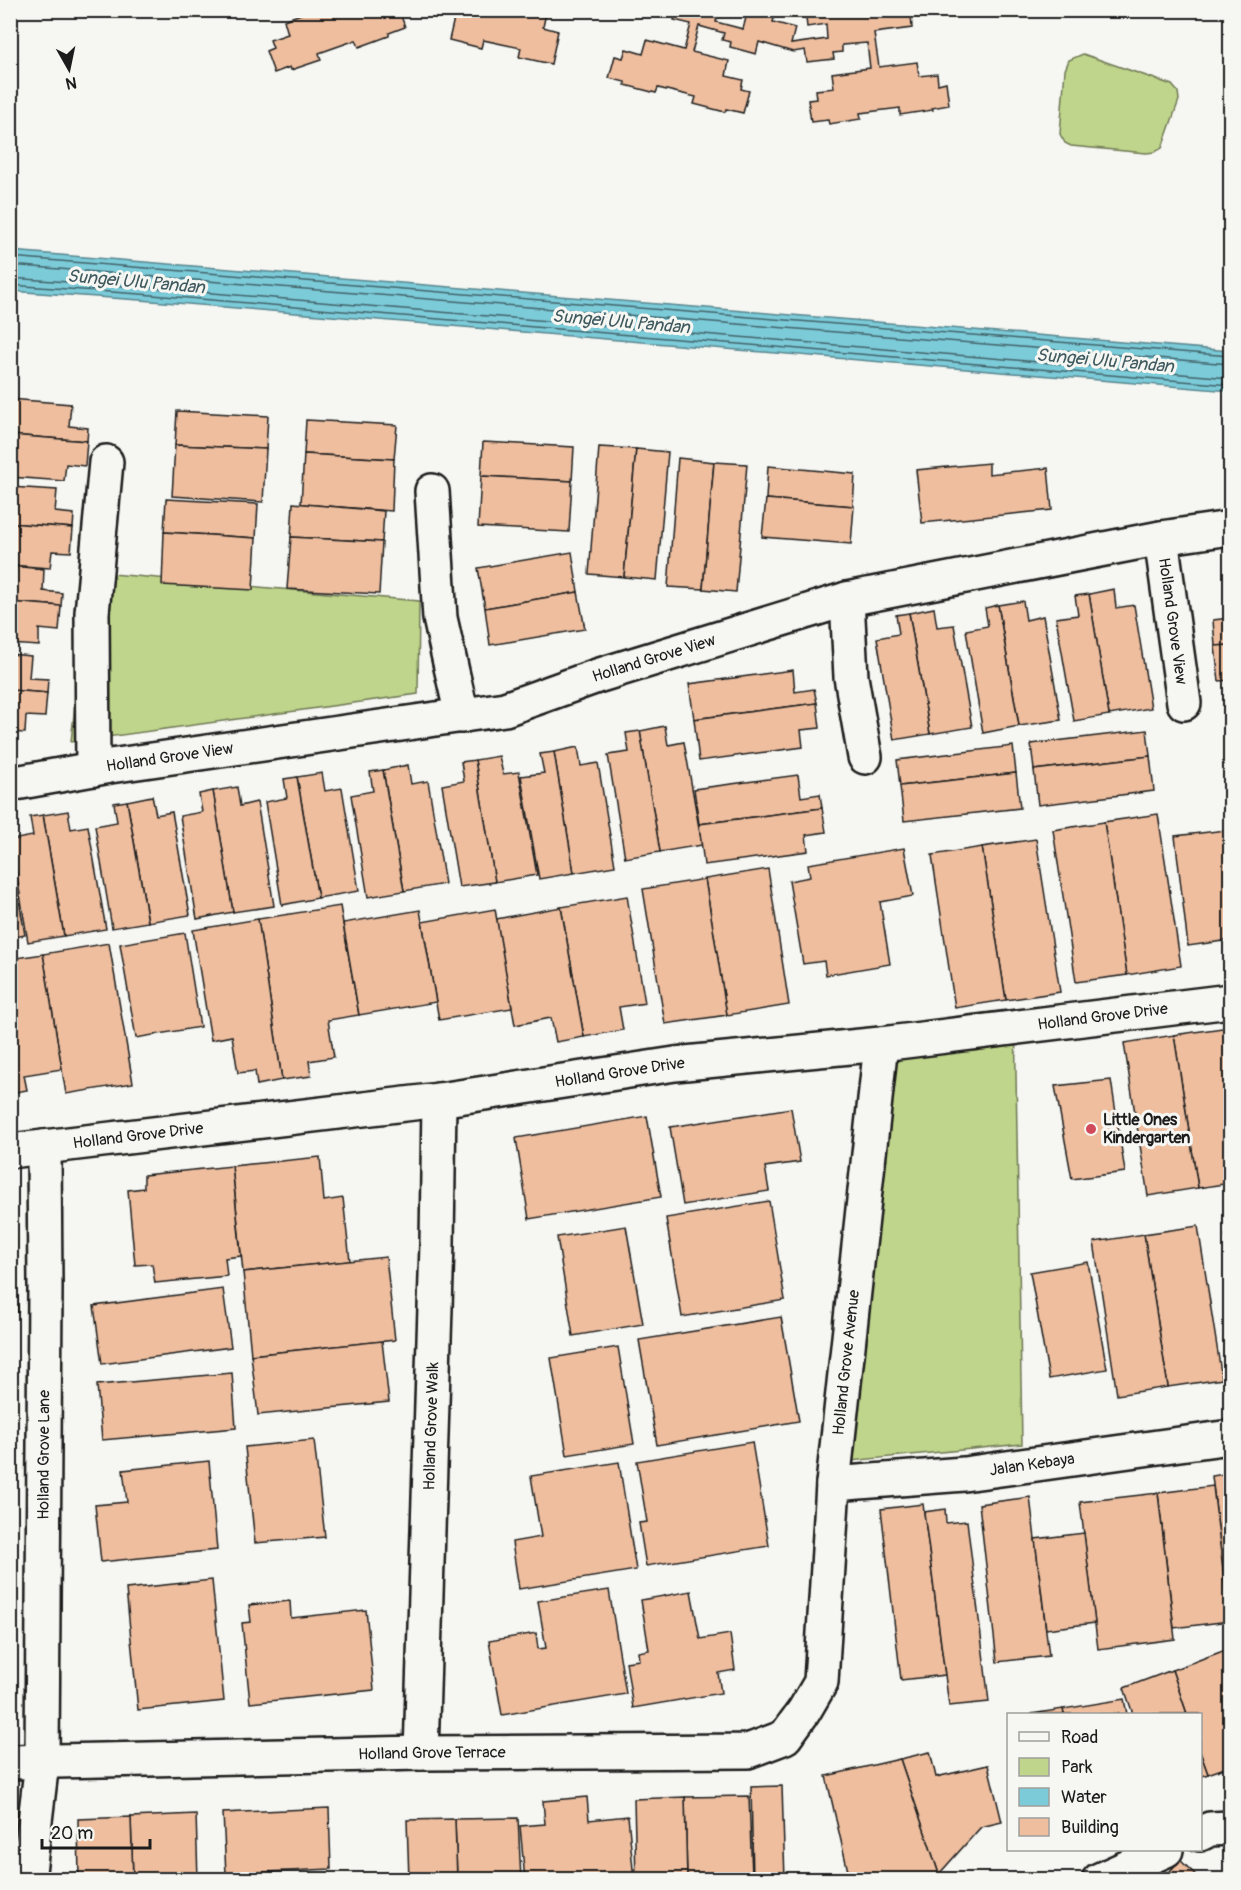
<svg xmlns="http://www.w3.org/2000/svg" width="1241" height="1890" font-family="Pangolin,sans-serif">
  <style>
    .green { fill: #bfd58b; stroke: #6e7854; stroke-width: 1.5 }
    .water { fill: #7ccbd9; stroke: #56858d; stroke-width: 1.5 }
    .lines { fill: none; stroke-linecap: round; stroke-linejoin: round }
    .shore { stroke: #426268; stroke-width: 1.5 }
    .building { fill: #eebe9f; stroke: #1c1c1c; stroke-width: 1.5 }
    .minor-casing { stroke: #1c1c1c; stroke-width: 38 }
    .minor { stroke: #f6f6f2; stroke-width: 33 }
    .poi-dot { fill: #d1495b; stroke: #f6f6f2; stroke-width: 2 }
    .labels { text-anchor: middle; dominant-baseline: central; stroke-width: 6; stroke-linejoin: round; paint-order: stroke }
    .street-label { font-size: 16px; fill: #1c1c1c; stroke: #f6f6f2 }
    .poi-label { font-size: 16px; font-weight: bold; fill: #1c1c1c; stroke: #f6f6f2; text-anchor: start }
    .water-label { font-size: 18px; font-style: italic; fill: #3e595e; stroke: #f6f6f2 }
  </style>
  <rect width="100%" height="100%" fill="#f6f6f2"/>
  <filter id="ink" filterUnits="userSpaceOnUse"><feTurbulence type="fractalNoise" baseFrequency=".0167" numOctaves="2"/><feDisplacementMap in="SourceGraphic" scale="12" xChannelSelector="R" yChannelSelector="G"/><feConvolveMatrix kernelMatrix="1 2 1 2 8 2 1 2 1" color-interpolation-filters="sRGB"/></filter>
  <g filter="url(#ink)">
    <g class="green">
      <path d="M1083,54l89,31 6,7 1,8 -17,48 -7,4 -9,1 -75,-7 -6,-3 -5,-9 5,-64 4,-10z"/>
      <path d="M89,572l330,29 -1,93 -347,48z"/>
      <path d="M1015,1012l7,432 -172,17 35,-434z"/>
    </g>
    <path class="water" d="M11,251l1219,100v40l-1090,-91 -129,-9z"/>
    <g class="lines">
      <g class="shore">
        <path d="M10,257l1220,99"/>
        <path d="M10,265l1220,99"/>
        <path d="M10,278l131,9 1089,91"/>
        <path d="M10,285l130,9 1090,91"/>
      </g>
    </g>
    <g class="building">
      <path d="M312,10h87l6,17 -16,6v3l-30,11 -3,-7 -37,13 2,7 -30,10 -1,-3 -16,6 -8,-22 7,-3 -3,-8 18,-6 -4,-14z"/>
      <path d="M456,10h80l10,3 -3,14 15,4 -7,33 -32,-7 2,-9 -38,-8 -2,8 -32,-8z"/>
      <path d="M671,10h48l-3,12 27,7 5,-19h14l13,4 -2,8 22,6 -4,16 36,-5 -1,-15 -19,3 -1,-9 -11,-2 -2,-6h136l-18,4 1,14 -38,5 5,34 38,-5 2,14 18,-2 1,10 8,-2 3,23 -17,3 1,2 -33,5v-7l-40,5 1,6 -32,5 -1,-4 -17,2 -3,-22 9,-1 -1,-9 18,-2 -2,-15 38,-5 -3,-25 -25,2v7l-9,1 1,6 -27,3 -2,-12 -12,2 -34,-10 -3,12 -26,-7 1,-5 -9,-2 2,-7 -25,-7 -7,26 37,9 -3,15 17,4 -2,9 8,2 -6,22 -17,-4 -1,3 -31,-8 2,-7 -38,-9 -2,5 -31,-8v-3l-16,-4 6,-22 8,2 3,-9 17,5 4,-14 37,10 7,-26 -17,-4 2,-8z"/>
      <path d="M10,399l61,5 -2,22 19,2 -1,13 -77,-6z"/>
      <path d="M177,411l91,5 -2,33 -91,-4z"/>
      <path d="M306,420l91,5 -3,34 -90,-5z"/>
      <path d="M10,435l77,6 -2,25 -19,-2 -2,17 -54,-4z"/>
      <path d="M483,442l91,5 -2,34 -91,-5z"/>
      <path d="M175,445l91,4 -3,53 -91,-6z"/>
      <path d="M599,447l37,2 -12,128 -35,-3z"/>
      <path d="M636,449l32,3 -11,128 -33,-3z"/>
      <path d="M304,454l90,5 -2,52 -91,-7z"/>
      <path d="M678,458l36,4 -11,127 -35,-2z"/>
      <path d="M714,462l33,2 -11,128 -33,-3z"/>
      <path d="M989,463v11l59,-6 4,42 -130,13 -6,-53z"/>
      <path d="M768,466l87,8 -2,32 -87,-7z"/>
      <path d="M481,476l91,5 -3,51 -91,-5z"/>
      <path d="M10,487l47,3 -2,22 19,2 -1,14 -63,-5z"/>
      <path d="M166,499l92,5 -2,34 -92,-6z"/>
      <path d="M766,499l88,7 -3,38 -89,-7z"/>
      <path d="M293,503l91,8 -2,31 -91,-5z"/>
      <path d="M10,523l63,5 -2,24 -19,-1 -2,17 -40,-3z"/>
      <path d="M164,532l92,6 -3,52 -91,-5z"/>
      <path d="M291,537l91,5 -3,52 -92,-5z"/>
      <path d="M572,552l6,40 -93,16 -7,-40z"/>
      <path d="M10,566l34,3 -1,22 19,2 -1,13 -51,-4z"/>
      <path d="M1114,589l2,19 18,-3 17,103 -42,7 -20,-121z"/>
      <path d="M578,592l7,37 -95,16 -5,-37z"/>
      <path d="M1089,594l20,121 -35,6 -18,-103 22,-3 -3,-19z"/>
      <path d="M1023,601l3,19 17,-4 18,104 -42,6 -21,-121z"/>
      <path d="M10,602l51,4 -2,25 -20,-2v17l-29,-2z"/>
      <path d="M998,605l21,121 -36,7 -17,-103 22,-4 -3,-18z"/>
      <path d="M934,608l3,19 17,-2 18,102 -42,7 -21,-121z"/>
      <path d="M909,613l21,121 -36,6 -17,-102 22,-4 -3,-19z"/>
      <path d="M1230,618v27l-15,1 -2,-26z"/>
      <path d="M1230,645v35l-11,1 -4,-35z"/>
      <path d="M10,654l21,2 -2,22 19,1 -1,14 -37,-3z"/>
      <path d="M793,670l2,22 19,-3 3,14 -123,16 -5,-35z"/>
      <path d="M10,690l37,3 -2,24 -19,-1 -1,17 -15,-1z"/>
      <path d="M817,703l3,25 -19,2 2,17 -104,14 -5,-42z"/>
      <path d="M1230,713v27h-1l-3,-26z"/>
      <path d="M665,726l3,19 16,-3 18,103 -42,7 -20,-121z"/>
      <path d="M1147,730l3,26 -116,14 -3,-26z"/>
      <path d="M640,731l20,121 -35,6 -17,-103 21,-3 -3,-19z"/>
      <path d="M1013,746l3,27 -116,13 -3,-26z"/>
      <path d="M578,747l3,19 17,-3 17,103 -41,7 -20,-121z"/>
      <path d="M554,752l20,121 -35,6 -18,-103 23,-3 -4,-19z"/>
      <path d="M499,756l4,18 16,-2 18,103 -42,7 -20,-122z"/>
      <path d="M1150,756l4,35 -116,14 -4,-35z"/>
      <path d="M475,760l20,122 -36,5 -17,-102 22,-4 -3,-19z"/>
      <path d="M408,765l3,19 17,-3 17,103 -41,7 -21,-121z"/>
      <path d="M383,770l21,121 -36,6 -17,-102 22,-4 -3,-19z"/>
      <path d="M322,773l3,18 17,-3 17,103 -41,7 -21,-121z"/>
      <path d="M1016,773l4,35 -116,13 -4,-35z"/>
      <path d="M798,775l3,22 19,-3 2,14 -123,16 -5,-35z"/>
      <path d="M297,777l21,121 -36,7 -17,-103 22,-4 -3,-19z"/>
      <path d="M237,787l3,19 17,-4 17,104 -41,6 -20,-121z"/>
      <path d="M213,791l20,121 -36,7 -17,-103 22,-4 -3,-18z"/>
      <path d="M152,796l4,19 16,-3 18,103 -42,7 -21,-121z"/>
      <path d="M127,801l21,121 -36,6 -17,-102 22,-4 -3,-19z"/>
      <path d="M822,808l4,24 -20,3 2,16 -104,14 -5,-41z"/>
      <path d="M68,811l3,18 17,-3 18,103 -42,7 -21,-121z"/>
      <path d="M1158,814l23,152 -54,9 -23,-153z"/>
      <path d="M43,815l21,121 -36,6 -17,-102 22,-4 -3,-19z"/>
      <path d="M1104,822l23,153 -51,7 -23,-152z"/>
      <path d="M1230,829v34l-4,-33z"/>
      <path d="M1226,830l4,33v77l-42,6 -13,-110z"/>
      <path d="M1036,839l24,153 -54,8 -24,-153z"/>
      <path d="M982,847l24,153 -51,8 -23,-153z"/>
      <path d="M10,848l15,87 -15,3z"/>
      <path d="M904,848l9,48 -33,6 10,62 -64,11 -2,-14 -21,3 -14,-83 21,-4 -2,-13z"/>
      <path d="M768,869l21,136 -62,10 -22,-136z"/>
      <path d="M705,879l22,136 -62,9 -22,-135z"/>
      <path d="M627,896l18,107 -26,4 4,23 -39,7 -23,-130z"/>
      <path d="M340,906l19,109 -31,5 6,37 -25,4 2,15 -29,4 -24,-161z"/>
      <path d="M561,907l23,130 -28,5 -5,-24 -36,7 -19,-106z"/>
      <path d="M495,909l17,99 -73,12 -17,-98z"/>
      <path d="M420,910l16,92 -77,13 -16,-92z"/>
      <path d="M258,919l24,161 -25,5 -2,-14 -17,2 -6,-37 -21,4 -18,-110z"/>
      <path d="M185,933l15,94 -64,11 -16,-94z"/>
      <path d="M109,943l24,140 -67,11 -23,-140z"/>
      <path d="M43,954l19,115 -38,6 3,15 -17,3v-134z"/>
      <path d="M1229,1027l1,156 -32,5 -24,-153z"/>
      <path d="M1174,1035l24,153 -50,8 -24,-153z"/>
      <path d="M1111,1080l14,92 -53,7 -17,-93z"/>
      <path d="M791,1108l9,54 -35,5 4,24 -86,14 -13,-78z"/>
      <path d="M647,1116l14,81 -132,22 -13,-81z"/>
      <path d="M320,1157l4,44 19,-3 7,63 -107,11 -11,-106z"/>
      <path d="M232,1166l9,90 -16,2 2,18 -72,7 -3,-19 -17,1 -7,-75 16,-2v-13z"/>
      <path d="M769,1201l16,99 -103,17 -16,-99z"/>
      <path d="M10,1221h5l3,91 -8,1z"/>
      <path d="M626,1226l17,98 -70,12 -16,-99z"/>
      <path d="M1198,1226l24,153 -54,8 -24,-153z"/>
      <path d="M1144,1234l24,153 -51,8 -23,-153z"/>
      <path d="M1226,1235h4v28z"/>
      <path d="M386,1257l9,83 -144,15 -8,-83z"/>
      <path d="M1088,1262l19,107 -58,10 -19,-107z"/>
      <path d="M223,1289l8,58 -129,17 -8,-58z"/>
      <path d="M781,1317l18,104 -142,24 -18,-105z"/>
      <path d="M382,1341l7,61 -131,13 -7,-60z"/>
      <path d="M618,1347l16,97 -67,11 -16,-97z"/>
      <path d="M232,1373l4,55 -134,12 -5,-55z"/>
      <path d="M314,1440l11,97 -70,6 -10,-96z"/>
      <path d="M752,1442l17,104 -123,20 -7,-43 8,-1 -10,-61z"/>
      <path d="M209,1461l8,89 -116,12 -6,-57 32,-3 -4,-32z"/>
      <path d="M619,1462l17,108 -117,19 -7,-47 29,-5 -10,-61z"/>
      <path d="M1230,1473v139h-2l-16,-136z"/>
      <path d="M1213,1486l16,135 -55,7 -16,-135z"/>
      <path d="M1158,1493l17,146 -77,10 -18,-147z"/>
      <path d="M1030,1497l19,159 -52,6 -18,-158z"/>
      <path d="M923,1504l22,171 -44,5 -20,-171z"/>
      <path d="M945,1509l1,14 21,-2 22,181 -40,4 -25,-194z"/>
      <path d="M1084,1533l11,90 -49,6 -11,-90z"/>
      <path d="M212,1580l12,121 -86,9 -12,-121z"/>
      <path d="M609,1590l17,104 -124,21 -13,-74 47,-8 2,16 8,-1 -8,-47z"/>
      <path d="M691,1591l9,48 30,-5 5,36 -17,3 3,20 -88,15 -7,-46 13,-2 -1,-8 11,-2 -8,-50z"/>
      <path d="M290,1601l1,17 75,-8 8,80 -124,13 -8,-80 9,-1 -2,-17z"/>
      <path d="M1223,1651l7,18v97l-22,8 -8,-22v-38h-13l-15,-44z"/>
      <path d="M1172,1670l15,44h-54l-9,-26z"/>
      <path d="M1124,1699l3,15h-63l-1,-5z"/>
      <path d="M1063,1709l1,5h-33z"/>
      <path d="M930,1752l6,25 52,-12 14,57 -21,5 -42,47 -39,-115z"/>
      <path d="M1200,1752l8,22 -8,3z"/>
      <path d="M900,1759l39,115 -5,6h-84l-24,-104z"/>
      <path d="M782,1786l3,94h-32l-2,-93z"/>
      <path d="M749,1796l3,81 -65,3 -2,-83z"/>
      <path d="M587,1797l2,23 39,-4 6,64h-109l-5,-54 25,-2 -2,-23z"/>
      <path d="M685,1797l2,83h-51l-2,-81z"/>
      <path d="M25,1804l2,71h-17v-70z"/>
      <path d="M329,1808l2,61 -105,5 -3,-61z"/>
      <path d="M196,1814l2,66h-65l-2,-63z"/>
      <path d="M131,1817l2,63h-54l-1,-61z"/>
      <path d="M518,1818l3,62h-64l-2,-61z"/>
      <path d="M455,1819l2,61h-48l-2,-60z"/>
      <path d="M1180,1860l21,20h-39z"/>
    </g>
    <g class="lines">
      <g class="minor-casing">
        <g id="minor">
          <path d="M432,491l8,127 22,98"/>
          <path id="s1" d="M1161,538l23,165"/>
          <path d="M847,599l4,78 14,80"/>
          <path d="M93,769l-1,-156 14,-151"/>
          <path id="s2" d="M10,784l100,-18 395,-57 92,-33 250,-77 314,-61 69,-10"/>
          <path id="s3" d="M10,1151l429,-51 236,-36 206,-20 349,-43"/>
          <path id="s4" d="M833,1484l131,-10 266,-37"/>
          <path id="s5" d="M421,1753l16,-509 2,-144"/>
          <path id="s6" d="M10,1762l411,-9 327,-2 37,-14 19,-26 17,-29 12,-198 48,-440"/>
          <path d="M1200,1834l10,-5 20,-1"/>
          <path id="s7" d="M28,1880l14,-118 3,-475 -1,-140"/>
          <path d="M1099,1880l67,-30"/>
        </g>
      </g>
      <use href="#minor" class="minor"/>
    </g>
  </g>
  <circle class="poi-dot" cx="1091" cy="1129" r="6"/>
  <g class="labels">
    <g class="street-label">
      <text stroke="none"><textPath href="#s1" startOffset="84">Holland Grove View</textPath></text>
      <text stroke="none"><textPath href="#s2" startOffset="658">Holland Grove View</textPath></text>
      <text stroke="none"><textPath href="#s2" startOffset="162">Holland Grove View</textPath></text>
      <text stroke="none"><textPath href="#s3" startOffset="1101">Holland Grove Drive</textPath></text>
      <text stroke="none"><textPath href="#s3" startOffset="615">Holland Grove Drive</textPath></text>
      <text stroke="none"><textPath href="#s3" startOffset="129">Holland Grove Drive</textPath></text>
      <text stroke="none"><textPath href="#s6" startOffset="1164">Holland Grove Avenue</textPath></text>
      <text stroke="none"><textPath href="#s5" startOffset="327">Holland Grove Walk</textPath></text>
      <text stroke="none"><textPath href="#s7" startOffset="426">Holland Grove Lane</textPath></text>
      <text stroke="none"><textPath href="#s4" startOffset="200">Jalan Kebaya</textPath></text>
      <text stroke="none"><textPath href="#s6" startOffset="422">Holland Grove Terrace</textPath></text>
    </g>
    <g class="poi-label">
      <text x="1103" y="1120">Little Ones<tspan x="1103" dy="18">Kindergarten</tspan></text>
    </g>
    <g class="water-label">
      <text transform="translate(136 282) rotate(5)">Sungei Ulu Pandan</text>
      <text transform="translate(621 322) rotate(5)">Sungei Ulu Pandan</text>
      <text transform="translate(1105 361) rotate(5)">Sungei Ulu Pandan</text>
    </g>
  </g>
  <rect width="1241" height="1890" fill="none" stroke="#f6f6f2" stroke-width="36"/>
  <rect x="18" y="18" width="1205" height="1854" fill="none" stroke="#1c1c1c" stroke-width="2" filter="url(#ink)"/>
  <rect x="1007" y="1713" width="195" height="138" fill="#f6f6f2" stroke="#9f9f9c" stroke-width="1.5"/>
  <rect x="1019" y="1732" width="30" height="9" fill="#f6f6f2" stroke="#9f9f9c" stroke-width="1.5"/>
  <text x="1061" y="1743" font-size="18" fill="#1c1c1c">Road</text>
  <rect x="1019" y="1758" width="30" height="18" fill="#bfd58b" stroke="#9f9f9c" stroke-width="1.5"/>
  <text x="1061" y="1773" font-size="18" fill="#1c1c1c">Park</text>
  <rect x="1019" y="1788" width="30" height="18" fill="#7ccbd9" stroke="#9f9f9c" stroke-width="1.5"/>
  <text x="1061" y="1803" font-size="18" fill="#1c1c1c">Water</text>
  <rect x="1019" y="1818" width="30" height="18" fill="#eebe9f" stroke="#9f9f9c" stroke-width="1.5"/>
  <text x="1061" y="1833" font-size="18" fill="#1c1c1c">Building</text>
  <g transform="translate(69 69) rotate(171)" stroke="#f6f6f2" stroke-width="4.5" paint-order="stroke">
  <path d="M0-4.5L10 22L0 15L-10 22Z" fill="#1c1c1c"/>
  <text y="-9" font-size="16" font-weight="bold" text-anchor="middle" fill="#1c1c1c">N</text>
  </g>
  <path d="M42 1839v9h108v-9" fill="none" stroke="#1c1c1c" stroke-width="3"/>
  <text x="51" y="1839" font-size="18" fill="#1c1c1c" stroke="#f6f6f2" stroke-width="4.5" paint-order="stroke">20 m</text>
</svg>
